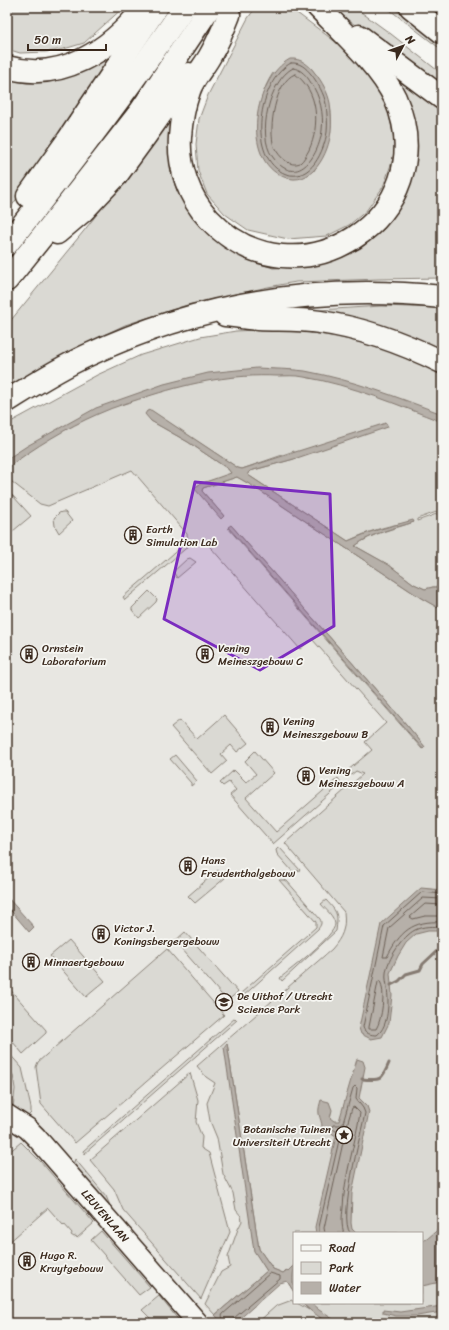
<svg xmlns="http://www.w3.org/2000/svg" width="449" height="1330" font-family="Sriracha,sans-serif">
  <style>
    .built { fill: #e8e7e2; fill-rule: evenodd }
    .green { fill: #dad9d3; stroke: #8a8278; fill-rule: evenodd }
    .water { fill: #b6b0a9; stroke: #857a71 }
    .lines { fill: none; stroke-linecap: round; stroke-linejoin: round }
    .shore { stroke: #6c6056; stroke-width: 1 }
    .stream { stroke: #857a71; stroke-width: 3 }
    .major-casing { stroke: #3b2a1e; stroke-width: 23 }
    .highway-casing { stroke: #3b2a1e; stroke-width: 25 }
    .major { stroke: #f6f6f2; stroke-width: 20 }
    .highway { stroke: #f6f6f2; stroke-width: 22 }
    .marked { fill: #7b2cbf; fill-opacity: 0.2; stroke: #7b2cbf; stroke-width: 3; stroke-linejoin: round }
    .labels { text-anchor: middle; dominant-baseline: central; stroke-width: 3.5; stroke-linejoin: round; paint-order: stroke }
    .poi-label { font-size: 11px; fill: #3b2a1e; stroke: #f6f6f2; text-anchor: start }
    .street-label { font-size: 11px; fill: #3b2a1e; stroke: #f6f6f2 }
  </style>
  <rect width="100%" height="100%" fill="#f6f6f2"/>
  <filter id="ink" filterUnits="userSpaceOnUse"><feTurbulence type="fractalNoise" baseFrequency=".025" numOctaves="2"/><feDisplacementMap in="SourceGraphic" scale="8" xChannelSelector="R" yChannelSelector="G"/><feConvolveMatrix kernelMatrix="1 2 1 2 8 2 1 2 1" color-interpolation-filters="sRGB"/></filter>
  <g filter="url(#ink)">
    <path class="built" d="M126,421l316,349v553h-435v-897zM294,1233h128v70h-128z"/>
    <g class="green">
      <path d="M7,7h117l-40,36 -20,6 -18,3 -26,1 -13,-4z"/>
      <path d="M256,7h33l48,36 16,15 32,38 10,47 -2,16 -10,28 -17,24 -17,14 -22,11 -39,3 -40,-9 -23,-16 -18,-20 -9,-23 -2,-27 3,-25 9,-24 40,-77zM311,68c27,34 26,66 3,103l-57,-46c3,-19 5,-36 16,-52z"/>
      <path d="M330,7h24l37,27 51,40v16l-38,-30z"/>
      <path d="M386,7h6l50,38v5z"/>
      <path d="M136,24l-129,189v-143l17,4z"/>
      <path d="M383,67l33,22 26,21v168l-63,1 -83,3 -28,5 -81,18 -62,20 -53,25 -65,40v-65l76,-93 88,-113v54l6,18 18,26 19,21 29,20 30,10 26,-1 18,-3 25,-7 19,-9 23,-19 14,-27 10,-31z"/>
      <path d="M381,306l61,2v48l-154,-44z"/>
      <path d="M274,329c47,3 93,13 137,29 11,4 21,10 31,14v138l-25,9v2l25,-9v75h-9l-8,2 -11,-5 -25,-19 -34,-19c17,-13 39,-17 59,-24 -23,2 -45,9 -66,19l-100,-66v-2l2,-2 44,-12v-8l-52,18 -4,-1 -87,-57v10l37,21 40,27 4,5 -32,10 -5,4 29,28 -22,-25 1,-3 34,-11 14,8 170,113 21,12v713h-109l-14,-6 9,6h-71l19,-17 16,-6 2,3h3l12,7 -7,-7h120v-70h-128v59l-7,-11 -1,-11 -3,3 -10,-4 -14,-20 -32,-206 27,207 13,21 -52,44 -10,-11 16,-32 9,-5 -2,-10 10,-28 4,-8 -1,-5 -5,-6 -3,-17 -10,-19 -6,-36 -7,-17 -3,-18 8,-20 -9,-6 -9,-11 135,-117c10,-12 14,-20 12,-37l-59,-69 78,-69 -7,-3 -5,4 -4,-4 25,-21 -7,-8 21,-19 -74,-84 -12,10 -96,-109 -13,4 -66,56 -2,-3 65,-56 -1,-7 -55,-64 -84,36 -8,-2 -33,-26v-54l90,-49 44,-20 59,-18 36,-6zM231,525l175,199 19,23 -3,2 -194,-221z"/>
      <path d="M8,493l5,3 18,20 -24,20z"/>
      <path d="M62,512h3l7,9 -13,12 -4,-7 -1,-8 5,-5z"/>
      <path d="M190,558l6,4 -19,16 -3,-5v-2l13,-12z"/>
      <path d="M149,591l8,8 -1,3 -17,16 -7,-8v-2z"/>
      <path d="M224,715l24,28 -11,9 -6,-7 -10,9 6,7 -15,13 -41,-47 9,-7 17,19z"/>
      <path d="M255,751l19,22 -28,25 30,34 62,-54 2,3v4l-2,2 -65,57 -43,-49 6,-5 -7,-8 -6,4 -3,-3 14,-13 12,12 10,-8 -11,-13z"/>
      <path d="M175,755l22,26 -6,5v-3l-21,-24z"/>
      <path d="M278,848h2l20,22 -7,2 -16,-18 -1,-4z"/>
      <path d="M218,870l7,8 -30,25 -7,-7z"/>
      <path d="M279,880h5l3,1 33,38c2,4 1,6 -2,10l-76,68 -2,-3 76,-67v-5z"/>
      <path d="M326,900c12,13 12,14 10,31l-54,50 -2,-3c11,-9 55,-42 55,-54 -1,-8 -9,-14 -14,-20z"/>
      <path d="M185,932l53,60 -11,9 -52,-60z"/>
      <path d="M69,940l36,41 -19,16 -36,-41z"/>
      <path d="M167,949l57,66 -149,128 -34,-39 -5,-37 2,-5z"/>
      <path d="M7,986l39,44v3l-23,21 -16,-19z"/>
      <path d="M235,1018l2,2 -153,134 -1,-3z"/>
      <path d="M7,1051l15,17 9,40v5l-5,5 -13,-10 2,-19 -2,-14 -6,-10z"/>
      <path d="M190,1073l8,27 -2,22 6,15 -1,11 8,5 21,79 -29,67 -78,-89 -9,-21 -24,-29z"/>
      <path d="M21,1142l20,20 53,61 -17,15 -1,-2 -2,1 -3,-2 1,-2 -8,-9 -1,1 -15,-17 -41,36v-90z"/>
      <path d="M75,1159l31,37 7,17 -40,-48z"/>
      <path d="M101,1231l49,56 -11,8 -48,-55z"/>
      <path d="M159,1296l22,27h-26l-13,-13z"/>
    </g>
    <g class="water">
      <path d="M290,59c11,-1 19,6 25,14 7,8 13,20 15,30 1,9 2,19 1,28 -2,22 -19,57 -47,46 -44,-17 -30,-99 6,-118z"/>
      <path d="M257,368c16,1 33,1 48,3 48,9 92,26 137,43v8c-44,-17 -90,-37 -138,-45 -8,-2 -18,-1 -27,-1 -44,-2 -83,6 -125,19 -18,6 -37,11 -54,19 -32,14 -63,33 -91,54v-9l20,-13 69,-38 68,-24 44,-11z"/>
      <path d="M151,410l87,58 4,1 144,-46 2,4 -94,32 -44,12 -2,2v2l100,66 22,-9 43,-12 1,2c-19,6 -43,11 -59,24l34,19 25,19 11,5 8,-2h9v23l-21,-12 -170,-113 -14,-8 -34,11 -1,3 22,25 -3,3 -27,-31 6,-4 31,-11 -3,-4 -40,-27 -37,-21 -6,-7 2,-3z"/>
      <path d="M231,525l175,199 19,23 -2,2 -195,-222z"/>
      <path d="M421,888l21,2v41h-14l-12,3 -10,9 -8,13 -8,17 2,22 -3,28 -7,14 -11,2 -10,-5 -2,-6 22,-104z"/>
      <path d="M7,897l27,30 -5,5 -22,-26z"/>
      <path d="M227,1043l32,206 14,20 10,4 4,-3 1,1 6,-6c0,6 -2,12 -1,18h1v9l-7,-11 -7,2 -45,40h-13l-7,-8 52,-44 -13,-20 -30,-204z"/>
      <path d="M357,1059l6,2 2,6 -6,31 8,8 2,6 -17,81 -1,30 1,6 4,4h-40l-1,-6 21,-91 -14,-9c0,-5 -2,-8 -3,-13 -1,-5 1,-10 2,-14l8,2 3,8 -2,8 4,3h5z"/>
      <path d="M442,1226v54l-6,3 -14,3v-45l5,-2z"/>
      <path d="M302,1303h9l8,7 20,13h-11l-17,-12z"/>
      <path d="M442,1306v6l-25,4h-21l-13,-3v-3l17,2z"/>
    </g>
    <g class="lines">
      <g class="shore">
        <path d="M291,63c9,-1 15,5 20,11 7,9 13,20 15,30 1,9 2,19 1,28 -3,19 -16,50 -41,42 -40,-15 -28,-94 5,-111z"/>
        <path d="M293,68c8,1 14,8 18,15 9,13 13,31 11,47 -3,27 -26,60 -50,26 -15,-21 -3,-76 21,-88z"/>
        <path d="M295,74c24,17 25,52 14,76 -3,5 -5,10 -9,13 -5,2 -10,1 -14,-2 -5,-3 -9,-9 -12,-14 -6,-18 1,-66 21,-73z"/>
        <path d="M442,894l-20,-2 -38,34 -21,101c2,7 8,8 14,8 12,-9 12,-33 10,-47 0,-5 -2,-10 -1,-15 1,-13 17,-37 29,-43 8,-4 18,-4 27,-3"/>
        <path d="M442,899l-19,-1 -34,30 -6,29h4c13,-25 25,-37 55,-35"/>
        <path d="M442,905l-17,-1 -15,13 3,2 12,-3h17"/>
        <path d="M380,981c6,10 2,39 -4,48h-7v-2l9,-45z"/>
        <path d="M319,1233v-6l21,-91c-1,-5 -7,-5 -8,-9l1,-2h6l4,-2 10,-35 2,-2 2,2 -1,11 7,9 2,5c-4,22 -27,104 -15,120"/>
        <path d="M325,1233l-1,-5 20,-90 -1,-8 4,-5 5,-17 2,-1 6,6c-5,32 -16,63 -17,95 -1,9 -2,17 1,25"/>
        <path d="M225,1323l-3,-7 1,-2 47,-41 10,3v3l-46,39 -1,5"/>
      </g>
      <g class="stream">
        <path d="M391,985l8,-4 7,-7 14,-4 3,-6 15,-14 4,4"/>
        <path d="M362,1079c19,2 20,1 27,-16"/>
      </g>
      <g class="major-casing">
        <path id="major" d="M7,1115l20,13 9,9 162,186"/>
      </g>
      <g class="highway-casing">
        <g id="highway">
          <path d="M411,7l31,25"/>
          <path d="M229,15c-5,13 -11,27 -18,39 -6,12 -18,24 -22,37 -5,14 -8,31 -9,46 -2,29 9,61 29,82 87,93 238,-3 186,-121 -15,-32 -52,-65 -77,-91"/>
          <path d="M359,36l83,62"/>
          <path d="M7,67c54,16 103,-17 136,-58"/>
          <path d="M28,196l40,-56 89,-133"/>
          <path d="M57,233l26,-22 33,-35 30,-41 43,-61"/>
          <path d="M7,244c62,-77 122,-155 177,-237"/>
          <path d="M7,280l62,-77 71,-91 70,-105"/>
          <path d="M225,315c11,1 22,3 33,4 21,1 41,0 62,3 42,6 83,21 122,40"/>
          <path d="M7,401c26,-16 51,-32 79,-45 112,-53 233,-72 356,-59"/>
        </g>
      </g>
      <use href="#major" class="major"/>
      <use href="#highway" class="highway"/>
    </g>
  </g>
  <path class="marked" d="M195,482l135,12 4,132 -74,44 -96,-51z"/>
  <defs>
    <g id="building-ring" transform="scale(0.9)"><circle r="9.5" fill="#f6f6f2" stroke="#3b2a1e" stroke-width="1.5"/><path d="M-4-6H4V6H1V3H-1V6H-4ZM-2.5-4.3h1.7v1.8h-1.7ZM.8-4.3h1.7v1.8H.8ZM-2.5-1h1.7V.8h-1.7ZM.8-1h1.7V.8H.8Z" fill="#3b2a1e"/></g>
    <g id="university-ring" transform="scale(0.9)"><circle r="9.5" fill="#f6f6f2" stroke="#3b2a1e" stroke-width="1.5"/><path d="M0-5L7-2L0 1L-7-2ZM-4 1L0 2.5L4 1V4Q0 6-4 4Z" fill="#3b2a1e"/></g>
    <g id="sight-ring" transform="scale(0.9)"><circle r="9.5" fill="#f6f6f2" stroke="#3b2a1e" stroke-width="1.5"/><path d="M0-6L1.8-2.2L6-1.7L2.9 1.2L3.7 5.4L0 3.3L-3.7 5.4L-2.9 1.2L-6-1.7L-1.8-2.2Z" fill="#3b2a1e"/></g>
  </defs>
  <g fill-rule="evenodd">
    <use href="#building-ring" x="133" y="535"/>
    <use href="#building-ring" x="29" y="654"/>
    <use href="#building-ring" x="205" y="654"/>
    <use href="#building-ring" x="270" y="727"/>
    <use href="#building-ring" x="306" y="776"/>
    <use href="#building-ring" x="188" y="866"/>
    <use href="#building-ring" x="101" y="934"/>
    <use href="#building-ring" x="31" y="962"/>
    <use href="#university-ring" x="224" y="1002"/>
    <use href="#sight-ring" x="344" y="1135"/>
    <use href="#building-ring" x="27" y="1261"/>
  </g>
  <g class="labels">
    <g class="poi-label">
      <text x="146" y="529">Earth<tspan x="146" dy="13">Simulation Lab</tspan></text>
      <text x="42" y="648">Ornstein<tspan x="42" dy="13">Laboratorium</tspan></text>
      <text x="218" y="648">Vening<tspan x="218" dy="13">Meineszgebouw C</tspan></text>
      <text x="283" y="721">Vening<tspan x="283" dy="13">Meineszgebouw B</tspan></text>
      <text x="319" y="770">Vening<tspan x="319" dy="13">Meineszgebouw A</tspan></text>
      <text x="201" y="860">Hans<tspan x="201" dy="13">Freudenthalgebouw</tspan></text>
      <text x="114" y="928">Victor J.<tspan x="114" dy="13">Koningsbergergebouw</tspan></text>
      <text x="44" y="962">Minnaertgebouw</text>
      <text x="237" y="996">De Uithof / Utrecht<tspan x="237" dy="13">Science Park</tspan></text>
      <text x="331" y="1129" text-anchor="end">Botanische Tuinen<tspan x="331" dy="13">Universiteit Utrecht</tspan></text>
      <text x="40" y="1255">Hugo R.<tspan x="40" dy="13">Kruytgebouw</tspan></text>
    </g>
    <g class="street-label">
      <text transform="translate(105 1216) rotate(49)">LEUVENLAAN</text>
    </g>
  </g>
  <rect width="449" height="1330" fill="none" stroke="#f6f6f2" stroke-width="24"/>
  <rect x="12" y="12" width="425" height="1306" fill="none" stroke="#3b2a1e" stroke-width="1.5" filter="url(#ink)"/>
  <rect x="293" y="1232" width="130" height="72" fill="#f6f6f2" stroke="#aba49d"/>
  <rect x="301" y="1245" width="20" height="6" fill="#f6f6f2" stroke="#aba49d"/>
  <text x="329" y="1252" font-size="12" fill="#3b2a1e">Road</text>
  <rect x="301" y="1262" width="20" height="12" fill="#dad9d3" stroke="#aba49d"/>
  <text x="329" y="1272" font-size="12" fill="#3b2a1e">Park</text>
  <rect x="301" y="1282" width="20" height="12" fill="#b6b0a9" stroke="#aba49d"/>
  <text x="329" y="1292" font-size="12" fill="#3b2a1e">Water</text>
  <g transform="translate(403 46) rotate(49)" stroke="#f6f6f2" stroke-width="3" paint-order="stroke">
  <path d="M0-3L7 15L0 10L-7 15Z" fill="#3b2a1e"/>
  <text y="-6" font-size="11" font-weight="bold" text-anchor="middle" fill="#3b2a1e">N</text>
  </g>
  <path d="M28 44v6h78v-6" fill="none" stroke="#3b2a1e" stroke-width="2"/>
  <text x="34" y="44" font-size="12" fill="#3b2a1e" stroke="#f6f6f2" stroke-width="3" paint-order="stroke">50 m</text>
</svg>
